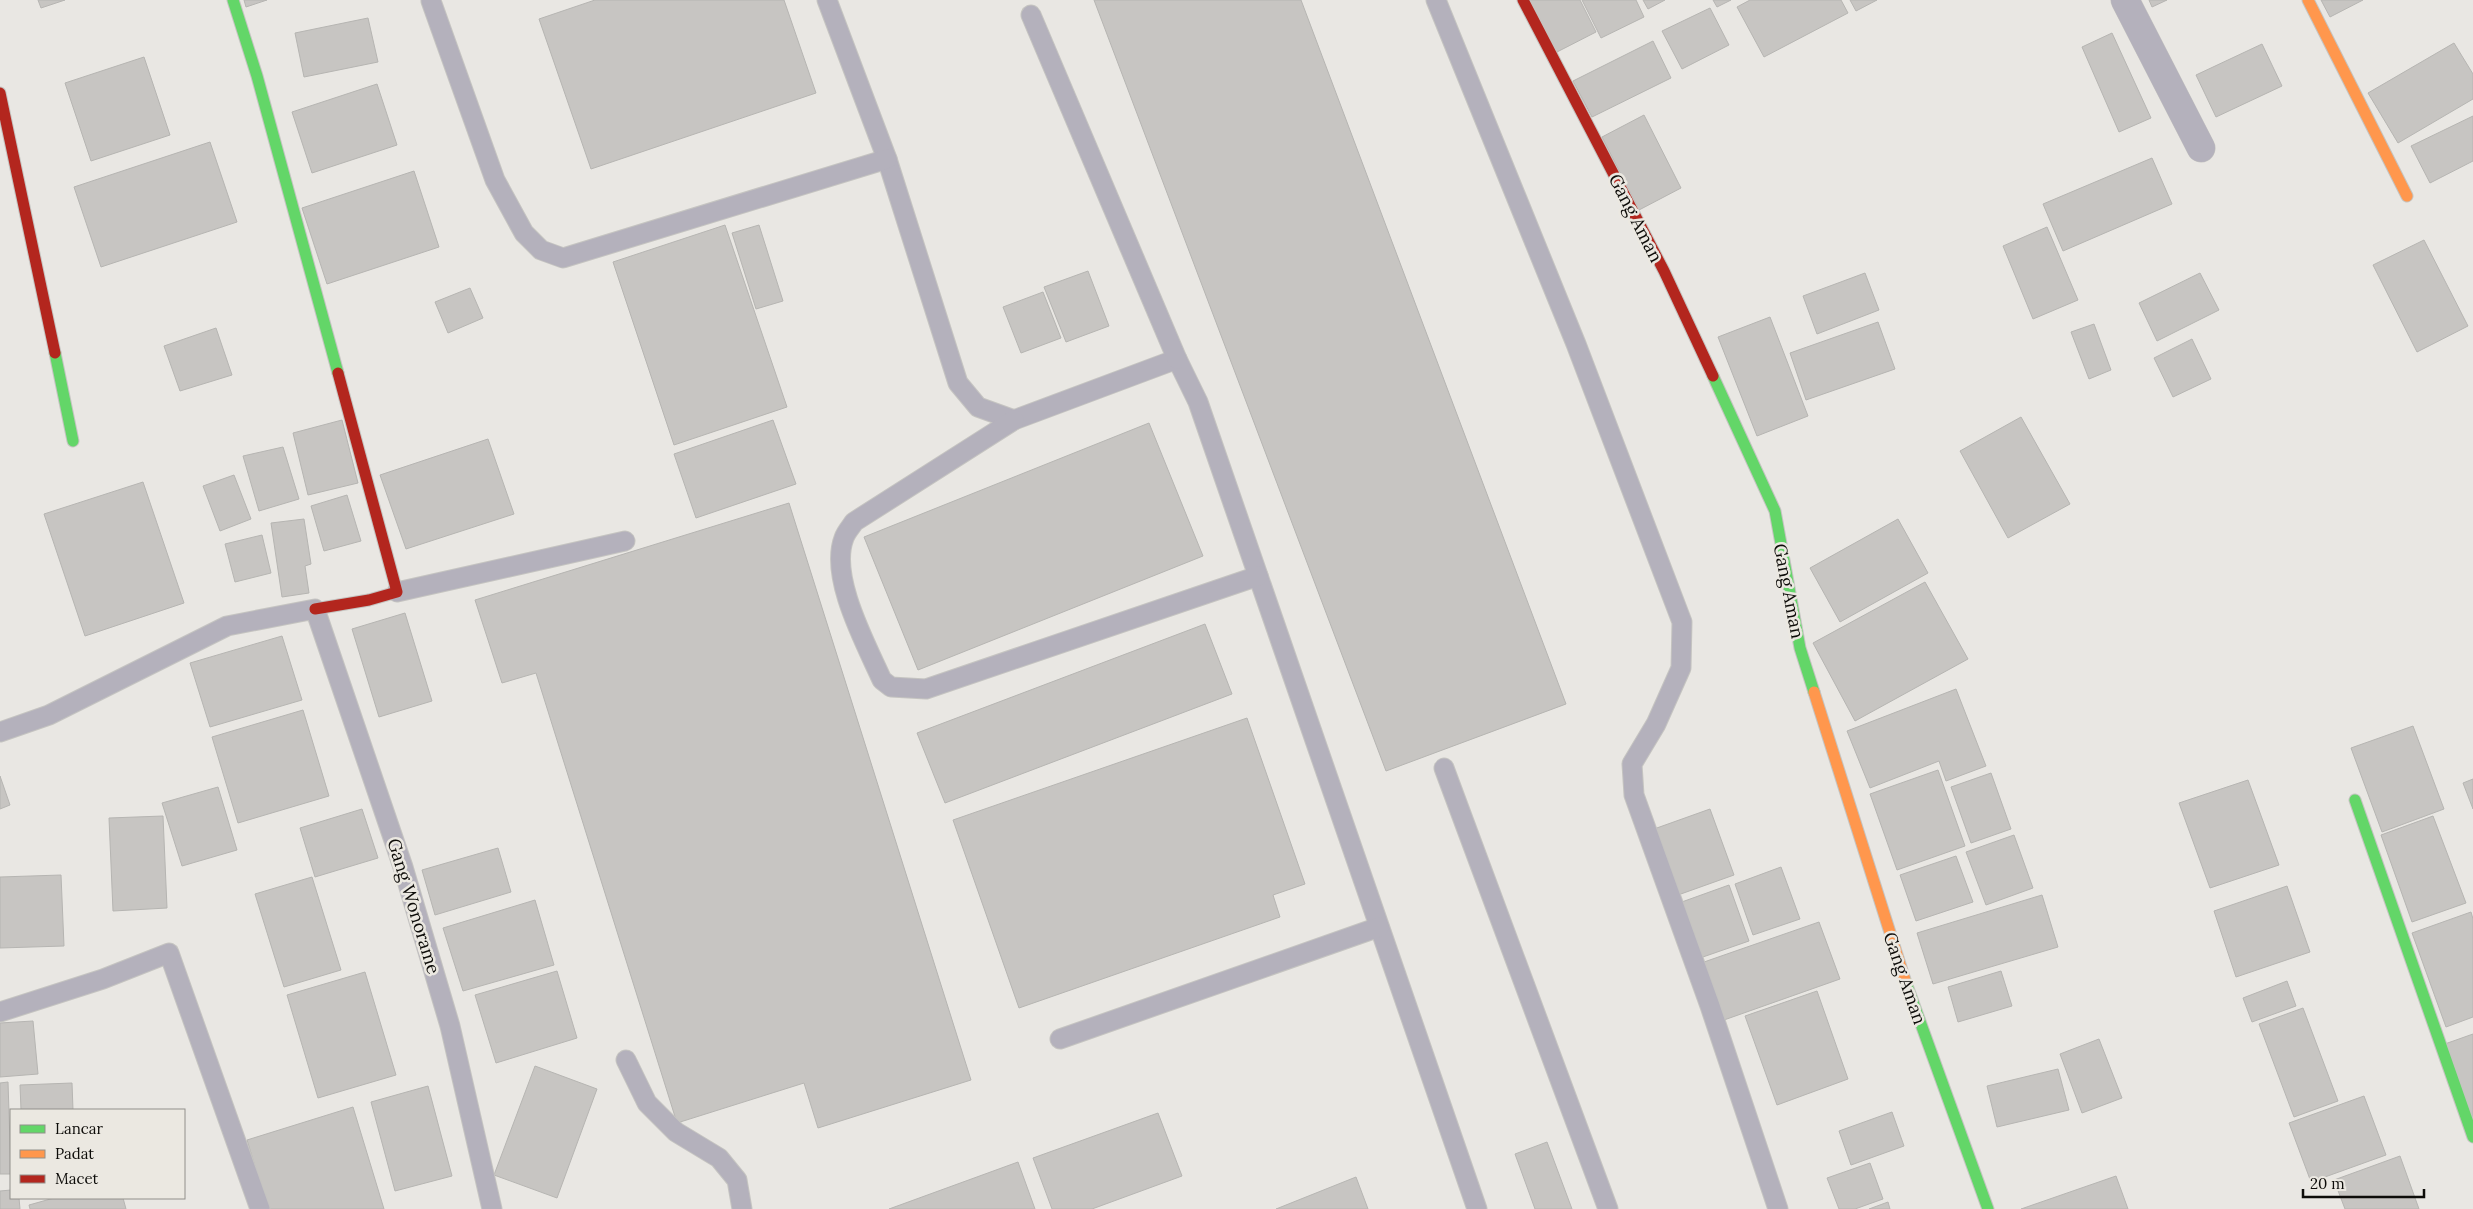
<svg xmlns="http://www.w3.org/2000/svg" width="2473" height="1209" font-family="Lora,serif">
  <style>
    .building { fill: #c7c5c2; stroke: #b6b5b2 }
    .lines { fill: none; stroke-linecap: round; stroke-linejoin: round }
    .lane-casing { stroke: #c5c4c1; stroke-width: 21 }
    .street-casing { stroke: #c5c4c1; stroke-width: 29 }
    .fast-casing { stroke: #c5c4c1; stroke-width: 13 }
    .slow-casing { stroke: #c5c4c1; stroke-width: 13 }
    .jam-casing { stroke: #c5c4c1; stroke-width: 13 }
    .lane { stroke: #b4b1bc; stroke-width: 19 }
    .street { stroke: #b4b1bc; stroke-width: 28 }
    .fast { stroke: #63d668; stroke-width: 11 }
    .slow { stroke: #ff974d; stroke-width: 11 }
    .jam { stroke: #b3261e; stroke-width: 11 }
    .labels { text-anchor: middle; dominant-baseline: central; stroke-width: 5; stroke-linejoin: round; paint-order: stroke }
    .street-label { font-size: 18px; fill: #0d0c09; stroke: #ebe8e1 }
  </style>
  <rect width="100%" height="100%" fill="#e9e7e3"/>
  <g class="building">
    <path d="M38,0h27l-24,8z"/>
    <path d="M244,0h23l-21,7z"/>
    <path d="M595,0h189l32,93 -225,76 -52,-150z"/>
    <path d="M1094,0h207l265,704 -180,67z"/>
    <path d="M1528,0h52l16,32 -41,21z"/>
    <path d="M1582,0h54l8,17 -43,21z"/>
    <path d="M1643,0h22l-17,9z"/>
    <path d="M1713,0h18l-14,7z"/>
    <path d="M1750,0h91l7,13 -84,44 -27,-50z"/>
    <path d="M1850,0h27l-21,11z"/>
    <path d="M2149,0h18l-15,7z"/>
    <path d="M2321,0h42l-33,17z"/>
    <path d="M1710,8l19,37 -47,24 -20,-38z"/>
    <path d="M368,18l10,44 -74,15 -9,-44z"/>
    <path d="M2112,33l39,85 -32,14 -37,-85z"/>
    <path d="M1653,41l18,37 -79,39 -19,-36z"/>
    <path d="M2454,43l19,31v25l-75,44 -30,-50z"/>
    <path d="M2262,44l20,42 -66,31 -20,-42z"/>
    <path d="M144,57l26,78 -79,26 -26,-78z"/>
    <path d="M377,84l20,61 -85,28 -20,-61z"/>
    <path d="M1644,115l37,73 -42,22 -37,-73z"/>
    <path d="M2473,116v45l-43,22 -19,-37z"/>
    <path d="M210,142l27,80 -136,45 -27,-80z"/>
    <path d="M2152,158l20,46 -109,47 -20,-47z"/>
    <path d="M414,171l25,76 -112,37 -25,-76z"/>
    <path d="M725,225l62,182 -113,38 -61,-183z"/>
    <path d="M759,225l24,76 -27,8 -24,-76z"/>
    <path d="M2047,227l31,73 -45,19 -30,-73z"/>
    <path d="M2424,240l44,86 -51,26 -44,-87z"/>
    <path d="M1088,271l21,55 -43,16 -22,-55z"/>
    <path d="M1865,273l14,37 -62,24 -14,-38z"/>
    <path d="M2200,273l19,37 -62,31 -18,-38z"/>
    <path d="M470,288l13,30 -35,15 -13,-31z"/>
    <path d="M1043,292l18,46 -40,15 -18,-46z"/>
    <path d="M1770,317l38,99 -51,20 -39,-99z"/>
    <path d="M1878,322l17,47 -89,31 -16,-47z"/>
    <path d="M2094,324l17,46 -22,9 -18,-47z"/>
    <path d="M216,328l16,47 -52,16 -16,-45z"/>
    <path d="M2192,339l19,40 -38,18 -19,-39z"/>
    <path d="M2021,417l49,87 -62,34 -48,-87z"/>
    <path d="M342,420l16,63 -50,12 -15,-62z"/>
    <path d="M773,420l23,64 -100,34 -22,-64z"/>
    <path d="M1149,423l54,133 -285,114 -54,-133z"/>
    <path d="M488,439l26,75 -108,35 -26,-74z"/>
    <path d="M283,447l16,52 -40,12 -16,-55z"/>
    <path d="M234,475l17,44 -31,12 -17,-45z"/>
    <path d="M143,482l41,121 -99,33 -41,-122z"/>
    <path d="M347,495l14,46 -37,10 -13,-45z"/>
    <path d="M789,503l182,577 -153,48 -14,-45 -127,40 -141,-450 -34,10 -27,-83z"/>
    <path d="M304,519l7,45 -6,2 4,27 -27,4 -11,-74z"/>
    <path d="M1898,519l30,54 -88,49 -30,-54z"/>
    <path d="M262,535l9,38 -36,9 -10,-38z"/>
    <path d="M1925,582l43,77 -113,62 -42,-78z"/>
    <path d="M405,613l27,88 -53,16 -27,-88z"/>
    <path d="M1205,624l27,70 -287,109 -28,-70z"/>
    <path d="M282,636l20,64 -92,27 -20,-64z"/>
    <path d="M1956,689l30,77 -40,15 -7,-20 -69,27 -23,-57z"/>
    <path d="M303,710l26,86 -91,27 -26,-86z"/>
    <path d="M1247,718l58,166 -32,11 7,22 -261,91 -66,-188z"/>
    <path d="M2413,726l31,83 -62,23 -31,-84z"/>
    <path d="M1938,770l27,76 -68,24 -27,-76z"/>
    <path d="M1991,773l20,56 -40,14 -20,-56z"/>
    <path d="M0,776l10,29 -10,4z"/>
    <path d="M2473,779v30l-10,-26z"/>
    <path d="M2248,780l31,85 -69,23 -31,-85z"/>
    <path d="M218,787l19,63 -55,16 -20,-63z"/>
    <path d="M362,809l16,49 -63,19 -15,-49z"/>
    <path d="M1710,809l24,66 -56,20 -24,-66z"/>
    <path d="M163,816l4,92 -54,3 -4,-93z"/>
    <path d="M2433,816l33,87 -54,19 -31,-87z"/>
    <path d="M2014,835l19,53 -47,17 -20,-53z"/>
    <path d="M498,848l13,44 -76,23 -13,-45z"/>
    <path d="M1956,856l17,46 -57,19 -16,-46z"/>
    <path d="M1781,867l19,52 -47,16 -18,-51z"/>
    <path d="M61,875l3,71 -64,2v-71z"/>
    <path d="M312,877l29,93 -57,17 -29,-93z"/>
    <path d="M1729,885l20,56 -49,17 -21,-55z"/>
    <path d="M2287,886l23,66 -74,25 -22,-66z"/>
    <path d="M2042,895l16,52 -125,37 -16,-51z"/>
    <path d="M535,900l19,65 -91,26 -20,-63z"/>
    <path d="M2471,912l2,7v98l-27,10 -34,-94z"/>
    <path d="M1819,922l21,57 -116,41 -20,-58z"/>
    <path d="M557,971l20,67 -81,25 -21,-68z"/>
    <path d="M2001,971l11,35 -54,16 -10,-35z"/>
    <path d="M365,972l31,103 -78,23 -31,-103z"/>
    <path d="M2287,981l9,25 -44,16 -9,-24z"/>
    <path d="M1817,991l31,88 -71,26 -32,-89z"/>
    <path d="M2303,1008l35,93 -44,16 -35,-93z"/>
    <path d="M33,1021l5,53 -38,3v-54z"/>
    <path d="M2473,1034v88l-31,-77z"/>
    <path d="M2099,1039l23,59 -40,15 -22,-59z"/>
    <path d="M535,1066l62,23 -40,109 -63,-23z"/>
    <path d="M2058,1069l11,41 -72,17 -10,-41z"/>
    <path d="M8,1082l3,92h-11v-91z"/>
    <path d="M72,1083l1,27h-52l-1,-25z"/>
    <path d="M428,1086l24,90 -57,15 -24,-89z"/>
    <path d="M2364,1096l22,59 -75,27 -22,-59z"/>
    <path d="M353,1107l31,102h-116l-21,-69z"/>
    <path d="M1892,1112l12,34 -53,19 -12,-34z"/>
    <path d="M1158,1113l24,63 -90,33h-40l-19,-51z"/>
    <path d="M1547,1142l25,67h-37l-20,-55z"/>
    <path d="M2400,1156l19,53h-74l-11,-29z"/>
    <path d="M1018,1162l17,47h-146z"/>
    <path d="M1870,1163l13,36 -28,10h-16l-12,-31z"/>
    <path d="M2116,1176l12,33h-107z"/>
    <path d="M1356,1177l12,32h-92z"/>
    <path d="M11,1190v8h8l1,11h-20v-18z"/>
    <path d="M54,1198h69l3,11h-96l-1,-4z"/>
    <path d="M1888,1202l2,7h-21z"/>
  </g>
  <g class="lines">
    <g class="lane-casing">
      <g id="lane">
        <path d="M827,0l60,159 71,224 20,24 36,13 163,-61 21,43 279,807"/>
        <path d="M1436,0l140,344 106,278 -1,46 -25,56 -24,40 2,31 76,211 68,203"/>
        <path d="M431,1l64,179 29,53 17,17 22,8 324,-99"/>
        <path d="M1031,15l146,344"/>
        <path d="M1014,420l-160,102c-3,5 -8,10 -10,16 -15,39 22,106 38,142l9,7 35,2 332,-113"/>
        <path d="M397,592l228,-51"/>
        <path d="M0,732l49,-17 178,-89 88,-17 88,258 47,159 42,183"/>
        <path d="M1444,768l164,441"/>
        <path d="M0,1012l103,-33 66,-26 91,256"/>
        <path d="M1060,1039l319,-112"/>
        <path d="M626,1060l21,43 29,29 43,26 18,22 5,29"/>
      </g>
    </g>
    <g class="street-casing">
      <path id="street" d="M2125,0l76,148"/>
    </g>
    <g class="fast-casing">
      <g id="fast">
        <path d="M233,0l24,76 81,297"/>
        <path d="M55,353l18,88"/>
        <path d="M1713,376l62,135 25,137 14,44"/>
        <path d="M2355,800l118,337"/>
        <path d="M1905,980l83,229"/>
      </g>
    </g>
    <g class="slow-casing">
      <g id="slow">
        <path d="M2308,0l99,196"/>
        <path d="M1814,692l91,288"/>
      </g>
    </g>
    <g class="jam-casing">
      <g id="jam">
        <path d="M1523,0l141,271 49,105"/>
        <path d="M0,93l55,260"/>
        <path d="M315,609l54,-9 28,-8 -59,-219"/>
      </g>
    </g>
    <use href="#lane" class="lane"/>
    <use href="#street" class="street"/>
    <use href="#fast" class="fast"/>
    <use href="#slow" class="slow"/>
    <use href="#jam" class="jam"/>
  </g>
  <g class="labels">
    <g class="street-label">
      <text transform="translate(1636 218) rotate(63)">Gang Aman</text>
      <text transform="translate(1789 591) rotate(79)">Gang Aman</text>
      <text transform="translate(414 906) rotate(73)">Gang Wonorame</text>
      <text transform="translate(1905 978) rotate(71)">Gang Aman</text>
    </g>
  </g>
  <rect x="10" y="1109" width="175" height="90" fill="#ebe8e1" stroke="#92908b"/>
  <rect x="20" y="1125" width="25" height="8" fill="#63d668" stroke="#92908b"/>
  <text x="55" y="1134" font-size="15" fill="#0d0c09">Lancar</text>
  <rect x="20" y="1150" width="25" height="8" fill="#ff974d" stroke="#92908b"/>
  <text x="55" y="1159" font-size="15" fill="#0d0c09">Padat</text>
  <rect x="20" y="1175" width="25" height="8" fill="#b3261e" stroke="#92908b"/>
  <text x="55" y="1184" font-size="15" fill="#0d0c09">Macet</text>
  <path d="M2303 1189v8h121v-8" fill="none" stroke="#0d0c09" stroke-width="2.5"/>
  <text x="2310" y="1189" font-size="15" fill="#0d0c09" stroke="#ebe8e1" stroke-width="4" paint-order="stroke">20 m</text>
</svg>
